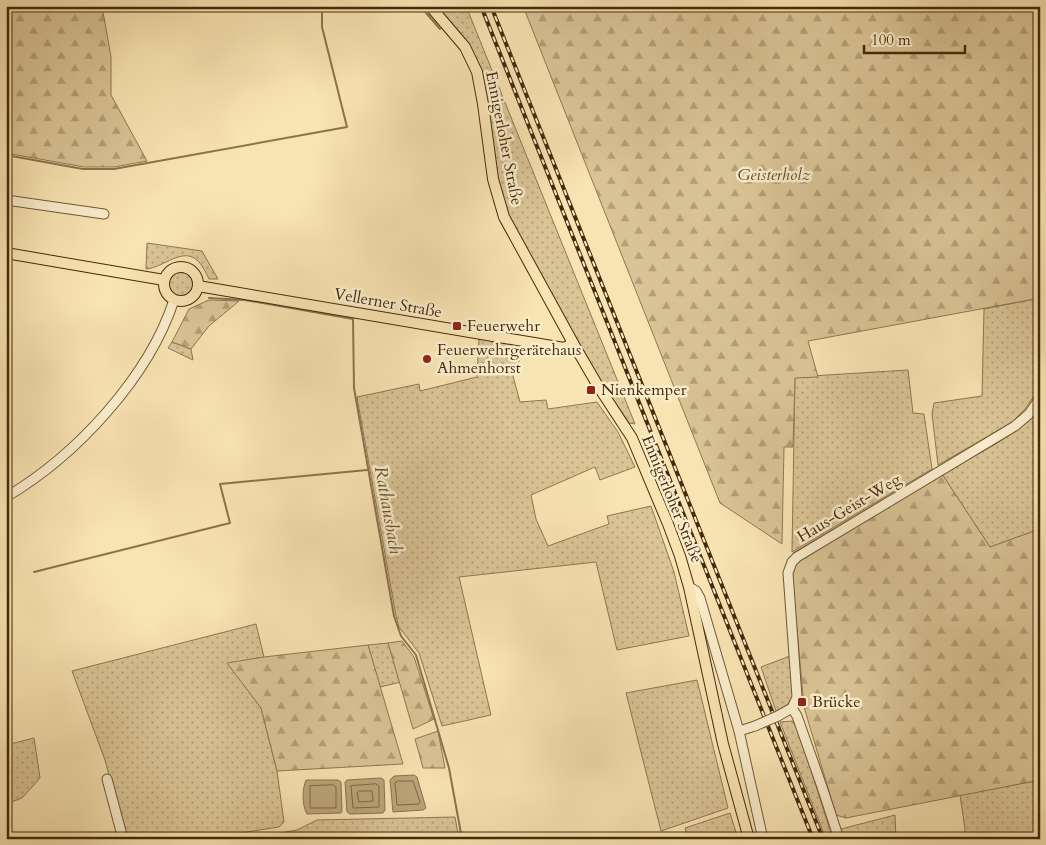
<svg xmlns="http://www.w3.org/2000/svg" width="1046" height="845" font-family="Cardo,serif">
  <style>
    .grass { fill: url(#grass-dots); stroke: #907750 }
    .forest { fill: url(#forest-firs); stroke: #907750 }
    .water { fill: #bba479; stroke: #8c734d }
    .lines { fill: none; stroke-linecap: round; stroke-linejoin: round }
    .shore { stroke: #806742; stroke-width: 1 }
    .stream { stroke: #8c734d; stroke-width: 2 }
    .minor-casing { stroke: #725835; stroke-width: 11 }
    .major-casing { stroke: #452a0b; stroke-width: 12 }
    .minor { stroke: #faedcd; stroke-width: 9 }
    .major { stroke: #f8e3b2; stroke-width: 10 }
    .rail-casing { stroke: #452a0b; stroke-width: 4 }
    .rail { stroke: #faedcd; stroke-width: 2; stroke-dasharray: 5.5; stroke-linecap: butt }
    .minor-bridge-casing { stroke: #725835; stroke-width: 11; stroke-linecap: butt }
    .minor-bridge { stroke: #faedcd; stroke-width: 9 }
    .poi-dot { fill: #8f2418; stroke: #faedcd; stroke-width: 2 }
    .labels { text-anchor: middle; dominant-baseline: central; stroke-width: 5; stroke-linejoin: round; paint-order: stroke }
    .street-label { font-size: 16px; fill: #452a0b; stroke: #faedcd }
    .park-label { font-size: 16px; font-style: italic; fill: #634927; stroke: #faedcd }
    .poi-label { font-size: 16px; fill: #452a0b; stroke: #faedcd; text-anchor: start }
    .water-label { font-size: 18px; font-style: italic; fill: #684f2c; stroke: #faedcd }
  </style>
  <defs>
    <pattern id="grass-dots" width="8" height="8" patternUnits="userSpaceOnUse" patternTransform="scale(1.25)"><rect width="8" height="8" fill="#dac496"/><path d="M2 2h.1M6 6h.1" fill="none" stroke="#b39f79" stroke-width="1.8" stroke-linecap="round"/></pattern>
    <pattern id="forest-firs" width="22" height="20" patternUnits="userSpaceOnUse" patternTransform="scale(1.25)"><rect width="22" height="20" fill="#dac496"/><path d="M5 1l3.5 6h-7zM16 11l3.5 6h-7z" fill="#b39f79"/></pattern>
  </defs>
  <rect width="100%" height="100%" fill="#f8e3b2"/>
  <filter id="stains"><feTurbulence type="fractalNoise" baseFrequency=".004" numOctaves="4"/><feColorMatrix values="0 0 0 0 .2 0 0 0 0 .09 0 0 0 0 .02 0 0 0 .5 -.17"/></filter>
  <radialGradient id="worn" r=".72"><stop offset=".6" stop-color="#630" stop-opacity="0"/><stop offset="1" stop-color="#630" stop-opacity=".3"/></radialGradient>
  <g class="grass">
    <path d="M437,6h29l169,418 -6,-1 -33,-49 -85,-152 -9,-26 -5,-20 -26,-128z"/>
    <path d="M147,243l55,8 16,28h-9c-3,-6 -6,-13 -11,-18 -15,-15 -35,7 -52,8z"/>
    <circle cx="181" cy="284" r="12"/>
    <path d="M1040,298v89l-15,22 -14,14 -73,42 -6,-51 2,-11 48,-7 2,-87z"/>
    <path d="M479,339l46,7 -12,30 7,26 26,-2 2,9 49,-7 21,30 17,35 -35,13 -5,-13 -64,28 5,24 12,27 61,-22 -2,-8 44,-10 23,66 15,64 -72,14 -21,-88 -137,15 32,138 -49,11 -23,-73 -20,-26 -3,-11 -39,-219 62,-13 1,7 57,-14z"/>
    <path d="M172,342l19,7 2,11 -25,-12z"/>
    <path d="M908,370l5,43 11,1 8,55 -140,83 3,-175z"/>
    <path d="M1040,406v123l-50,18 -48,-73c34,-20 74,-36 98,-68z"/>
    <path d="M256,624l8,33 -36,7 33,44 16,63 7,51 -5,5 -77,12h-76l-21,-79 -33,-89z"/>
    <path d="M388,643l13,39 -21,5 -12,-42z"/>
    <path d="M790,656l3,41 -6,8 -11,6 -15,-44z"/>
    <path d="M697,680l31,128 -67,23 -35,-138z"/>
    <path d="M793,721l7,15 33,103h-7l-46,-117z"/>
    <path d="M34,738l6,40 -18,20 -16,6v-59z"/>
    <path d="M1040,780v59h-76l1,-10 -5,-34z"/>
    <path d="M730,813l8,26h-50l-3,-11z"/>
    <path d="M895,815l1,24h-53l-2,-10z"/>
    <path d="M455,817l4,22h-214l52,-9 20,-10z"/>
  </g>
  <g class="forest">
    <path d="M6,6h96l9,51v38l36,66 -33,6h-30l-78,-14z"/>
    <path d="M523,6h517v292l-232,43 10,36 -23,1 -2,69h-9l-2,97 -62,-41z"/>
    <path d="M209,300l30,1 -30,25 -18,23 -19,-7 17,-33z"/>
    <path d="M942,474l48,73 50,-18v251l-194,38 -10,-3 -32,-108 -12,-133 4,-12z"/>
    <path d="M402,641l12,16 20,62 -21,10 -25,-86z"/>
    <path d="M368,645l35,119 -126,7 -16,-63 -34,-45 37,-6z"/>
    <path d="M438,731l7,37h-22l-8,-29z"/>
  </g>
  <g class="water">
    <path d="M414,775l3,2 9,31 -3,2 -30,2 -3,-32 4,-4z"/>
    <path d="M381,778l3,2 1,30 -2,3 -33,1 -3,-2 -2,-30 2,-2z"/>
    <path d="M306,780h32l3,2 1,29 -1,2 -34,1c-5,-8 -5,-25 -1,-34z"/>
  </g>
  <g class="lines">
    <g class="shore">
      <path d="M398,781h15l7,21 -1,2 -22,1 -2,-22z"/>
      <path d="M376,784l3,2v21l-26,1 -2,-22z"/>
      <path d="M333,785l3,2v21h-26v-22z"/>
      <path d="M360,791h12l1,10 -14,1 -2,-9z"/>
    </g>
    <g class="stream">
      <path d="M420,6l20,23"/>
      <path d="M6,155l77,14h31l233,-42 -25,-100v-21"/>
      <path d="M209,298l36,2 108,19 1,69 40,228 7,20 15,19 33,113 13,71"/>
      <path d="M794,553l101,-60"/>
      <path d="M34,572l196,-49 -10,-39 147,-14"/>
    </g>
    <g class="minor-casing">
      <g id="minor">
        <path d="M6,200l98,14"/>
        <path d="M6,497c70,-41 143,-120 168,-197"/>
        <path d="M689,587l7,4 4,7 39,133 24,108"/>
        <path d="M792,708l5,8 25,71 17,52"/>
        <path d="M778,716l14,-8 5,-11 -9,-124 4,-11 5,-5 218,-131 14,-12 11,-16"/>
        <path d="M739,731l16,-5"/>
        <path d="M107,779l16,60"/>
      </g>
    </g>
    <g class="major-casing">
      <g id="major">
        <path d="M430,6l35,41 12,25 6,32 10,75 11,38 69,126 25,43 34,52 36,86 12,32 9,31 34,157 26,95"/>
        <path d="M6,253l158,27"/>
        <circle cx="181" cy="284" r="17"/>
        <path d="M198,286l366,62 9,-5"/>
      </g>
    </g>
    <use href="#minor" class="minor"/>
    <use href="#major" class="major"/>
    <g class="rail-casing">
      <g id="rail">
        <path d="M481,6l332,833"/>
        <path d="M491,6l332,833"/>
      </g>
    </g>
    <use href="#rail" class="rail"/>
    <g class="minor-bridge-casing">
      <path id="minor-bridge" d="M755,726l23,-10"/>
    </g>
    <use href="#minor-bridge" class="minor-bridge"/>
  </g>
  <g class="poi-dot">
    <rect x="452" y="321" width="10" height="10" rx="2.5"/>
    <circle cx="427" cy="359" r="5"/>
    <rect x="586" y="385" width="10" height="10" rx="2.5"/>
    <rect x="797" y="697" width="10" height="10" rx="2.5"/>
  </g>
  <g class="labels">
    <g class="street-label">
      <text transform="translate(504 138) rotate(79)">Ennigerloher Straße</text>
      <text transform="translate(388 303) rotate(10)">Vellerner Straße</text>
      <text transform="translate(672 499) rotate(68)">Ennigerloher Straße</text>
      <text transform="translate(849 508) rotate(-31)">Haus-Geist-Weg</text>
    </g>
    <g class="park-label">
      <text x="774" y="175">Geisterholz</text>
    </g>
    <g class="poi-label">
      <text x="467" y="326">Feuerwehr</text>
      <text x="437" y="350">Feuerwehrgerätehaus<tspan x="437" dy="18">Ahmenhorst</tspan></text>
      <text x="601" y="390">Nienkemper</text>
      <text x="812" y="702">Brücke</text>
    </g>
    <g class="water-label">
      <text transform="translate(388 510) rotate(80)">Rathausbach</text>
    </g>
  </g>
  <rect width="1046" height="845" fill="none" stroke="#f8e3b2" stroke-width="25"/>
  <rect x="8" y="8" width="1031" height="830" fill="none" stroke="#452a0b" stroke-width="2.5"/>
  <rect x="12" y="12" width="1021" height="820" fill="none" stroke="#452a0b"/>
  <path d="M864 45v8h101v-8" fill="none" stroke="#452a0b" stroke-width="2.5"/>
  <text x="871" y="45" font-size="15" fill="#452a0b" stroke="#faedcd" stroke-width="4" paint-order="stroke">100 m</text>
  <rect width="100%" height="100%" filter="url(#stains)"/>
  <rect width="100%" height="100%" fill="url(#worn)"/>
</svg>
